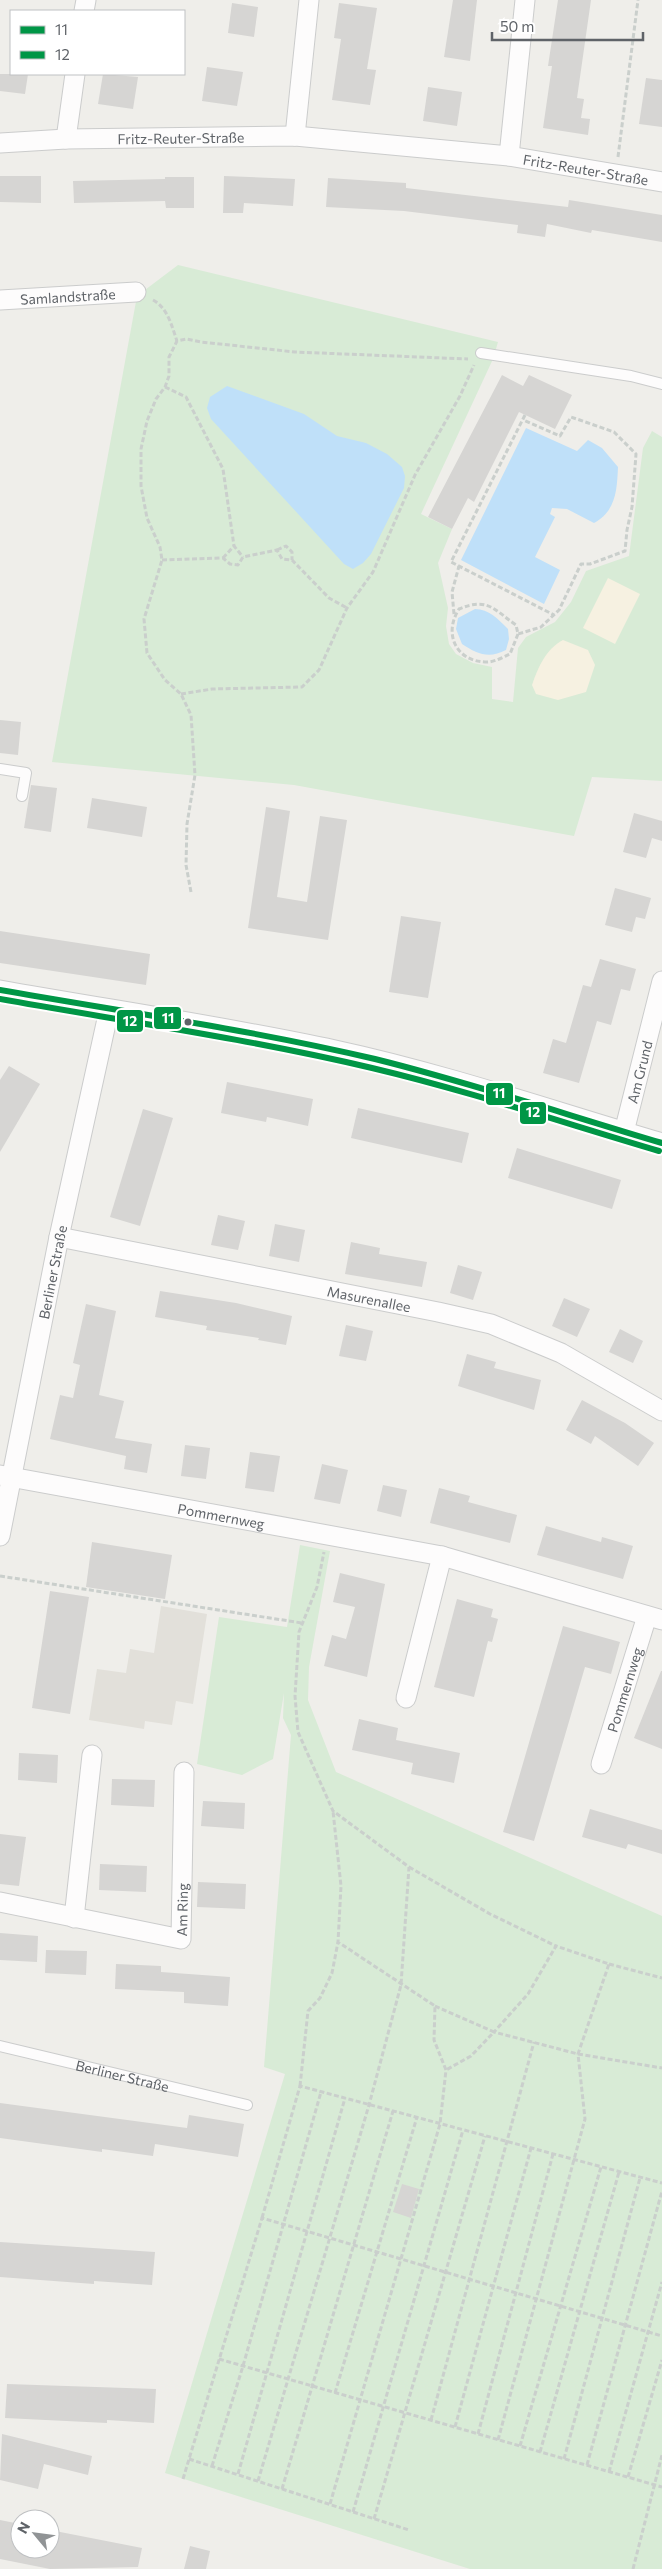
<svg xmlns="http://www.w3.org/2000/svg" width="662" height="2569" font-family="Commissioner,sans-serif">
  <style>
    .education { fill: #e2e0da }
    .green { fill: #d8ebd6 }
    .sand { fill: #f6f1e1 }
    .water { fill: #bfe0f9 }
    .building { fill: #d6d5d3 }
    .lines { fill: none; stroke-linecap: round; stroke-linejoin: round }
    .lane-casing { stroke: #cbcccc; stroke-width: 12 }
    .street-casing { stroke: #cbcccc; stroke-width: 21 }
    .path { stroke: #cacfcc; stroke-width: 3; stroke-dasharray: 5 2.5; stroke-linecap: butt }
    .lane { stroke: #fdfcfc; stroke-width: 10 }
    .street { stroke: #fdfcfc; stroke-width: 19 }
    .bus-1-casing { stroke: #fff; stroke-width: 10 }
    .bus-2-casing { stroke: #fff; stroke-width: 10 }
    .bus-1 { stroke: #009646; stroke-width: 6 }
    .bus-2 { stroke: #009646; stroke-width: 6 }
    .bus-dot { fill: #5f6368; stroke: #fff; stroke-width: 2 }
    .labels { text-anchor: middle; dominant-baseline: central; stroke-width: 4; stroke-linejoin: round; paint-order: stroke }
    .street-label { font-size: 14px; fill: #5f6368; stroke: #fff }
    .line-badge { stroke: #fff; stroke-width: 2 }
    .badge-label { font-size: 14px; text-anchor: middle; font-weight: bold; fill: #fff }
  </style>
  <rect width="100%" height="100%" fill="#efeeea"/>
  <path class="education" d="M161,1606l46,8 -14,90 -17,-3 -4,24 -27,-4 -1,8 -55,-9 8,-51 29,4 4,-24 24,4z"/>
  <g class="green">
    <path d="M178,265l320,77 -5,17 -72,155 31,15 -14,34 10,45 -2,18 3,18 7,10 17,9 19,4v32l21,3 5,-54 8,-11 29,-15 16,-20 15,-31 43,-15 14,-108 9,-17 10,6v344l-70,-4 -18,59 -280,-51 -242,-23 85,-466z"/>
    <path d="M300,1545l30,6 -21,116 -1,33 28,72 326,144v653h-192l-305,-96 120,-399 -21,-7 27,-332 -8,-17 1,-25 -11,66 -31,16 -45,-11 22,-147 68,10z"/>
  </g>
  <g class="sand">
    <path d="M608,578l32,16 -25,50 -32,-16z"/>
    <path d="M563,640l25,10 7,15 -9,27 -28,8 -22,-6 -4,-9c6,-18 14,-36 31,-45z"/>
  </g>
  <g class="water">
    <path d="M227,386l77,28 33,22 29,7 21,11 15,13 3,9 -1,12 -33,66 -8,9 -10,6 -9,-5 -133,-145 -4,-11 3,-11z"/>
    <path d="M526,428l51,23 11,-11 14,8 16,19c-1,23 -2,44 -24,56l-27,-14 -15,-1 -2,6 5,3 -20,40 25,13 -16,34 -83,-44z"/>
    <path d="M475,609c14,0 23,10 33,20l1,10 -3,11c-17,9 -29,4 -44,-6l-6,-15 2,-11z"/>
  </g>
  <g class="building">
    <path d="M453,0h24l-7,61 -26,-4z"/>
    <path d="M558,0h33l-14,98 7,1 -3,19 9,1 -2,16 -45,-7 9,-62h-4z"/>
    <path d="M232,3l26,4 -4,30 -26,-4z"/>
    <path d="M339,3l38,5 -10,61 9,1 -6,35 -38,-5 9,-61 -7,-1z"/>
    <path d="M207,67l36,5 -6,34 -35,-5z"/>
    <path d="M0,74h28l-3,20 -25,-3z"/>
    <path d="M103,74l35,3 -5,32 -35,-5z"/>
    <path d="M646,78l16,2v47l-23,-3z"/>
    <path d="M428,87l34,5 -5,34 -34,-5z"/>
    <path d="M0,176h41v27l-41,-1z"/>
    <path d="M224,176l71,3 -2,27 -49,-3 -1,10h-20z"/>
    <path d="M165,177h29v31h-28l-1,-7 -91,2 -1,-22 92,-2z"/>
    <path d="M328,178l78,5v5l162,19 1,-7 93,15v27l-70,-12 -1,3 -44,-9 -2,13 -28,-4 1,-8 -114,-14 -78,-4z"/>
    <path d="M502,375l21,11 6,-11 43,20 -17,34 -36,-17 -45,90 -6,-4 -16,31 -24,-12z"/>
    <path d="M0,720l21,2 -3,33 -18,-2z"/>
    <path d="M31,785l26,3 -6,44 -27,-4z"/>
    <path d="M92,798l55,9 -5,30 -55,-9z"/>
    <path d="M266,807l24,4 -13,86 30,5 13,-86 27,4 -19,120 -80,-12z"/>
    <path d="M634,813l28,8v20l-10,-3 -6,20 -23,-6z"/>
    <path d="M615,888l36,10 -6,21 -9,-2 -4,15 -27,-7z"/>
    <path d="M401,916l40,6 -13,76 -39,-6z"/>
    <path d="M0,931l150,23 -4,31 -146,-22z"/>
    <path d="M600,959l36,10 -6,22 -9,-2 -10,36 -14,-4 -18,62 -36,-10 10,-34 13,4 17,-58 8,2z"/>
    <path d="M9,1066l31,18 -40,68v-72z"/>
    <path d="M227,1082l86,17 -5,27 -41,-9 -1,5 -45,-9z"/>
    <path d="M358,1108l111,25 -7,30 -111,-25z"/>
    <path d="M143,1109l30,9 -33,108 -30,-9z"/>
    <path d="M517,1148l104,32 -9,29 -104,-31z"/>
    <path d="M218,1215l27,6 -7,29 -27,-5z"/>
    <path d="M275,1224l30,6 -6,32 -30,-6z"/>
    <path d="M351,1242l29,6 -1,6 48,8 -5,25 -77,-13z"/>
    <path d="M458,1265l24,7 -9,28 -23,-7z"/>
    <path d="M160,1291l76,12 56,13 -6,29 -28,-5 1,-2 -53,-8 1,-4 -52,-9z"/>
    <path d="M564,1298l26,11 -13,28 -25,-11z"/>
    <path d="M86,1304l30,7 -17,84 25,6 -9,37 37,6 -5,29 -23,-4 2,-13 -76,-17 10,-44 13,3 7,-33 -7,-2z"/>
    <path d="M346,1325l27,6 -7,30 -27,-5z"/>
    <path d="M620,1329l23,12 -10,22 -24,-11z"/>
    <path d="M467,1354l29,8 -2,6 47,12 -7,30 -76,-24z"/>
    <path d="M582,1400l43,23 29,20 -16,23 -43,-30 -4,8 -25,-14z"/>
    <path d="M185,1445l25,3 -4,31 -25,-3z"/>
    <path d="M250,1452l30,4 -6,36 -29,-4z"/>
    <path d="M322,1464l26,6 -8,34 -26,-5z"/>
    <path d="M383,1485l24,5 -6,27 -24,-6z"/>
    <path d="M439,1488l31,8 -2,6 49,13 -7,28 -80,-20z"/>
    <path d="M546,1526l55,16 1,-5 31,9 -10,33 -86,-24z"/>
    <path d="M92,1542l80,13 -7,44 -79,-12z"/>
    <path d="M340,1573l45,11 -18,93 -43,-11 8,-31 14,4 9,-32 -22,-5z"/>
    <path d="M50,1591l39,6 -19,117 -38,-6z"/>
    <path d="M457,1599l36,10 -2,8 7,2 -6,23 -4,-1 -14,56 -40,-10z"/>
    <path d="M563,1626l57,16 -9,32 -26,-7 -51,174 -31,-9z"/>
    <path d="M661,1671h1v78l-28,-11z"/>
    <path d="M359,1719l39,9 -2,12 64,13 -6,30 -43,-9 2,-11 -61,-13z"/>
    <path d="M19,1753l39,2 -1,28 -39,-3z"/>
    <path d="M112,1779l43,1 -1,27 -43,-2z"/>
    <path d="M203,1801l42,2 -1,26 -43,-3z"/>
    <path d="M590,1809l72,21v24l-34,-10 -2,5 -44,-12z"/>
    <path d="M0,1834l26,3 -7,49 -19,-2z"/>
    <path d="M100,1864l47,2 -1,26 -47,-2z"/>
    <path d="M198,1882l48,2 -1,25 -48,-2z"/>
    <path d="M0,1933l38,3 -1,26 -37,-2z"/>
    <path d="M46,1950l41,1 -1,24 -41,-2z"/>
    <path d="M116,1964l45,2v6l69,5 -2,29 -44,-3v-11l-69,-3z"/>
    <path d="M0,2103l187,25 2,-13 55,9 -6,33 -83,-13 -2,12 -51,-7v3l-102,-14z"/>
    <path d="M402,2184l17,5 -8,29 -18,-6z"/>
    <path d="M0,2242l155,10 -3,33 -58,-4v3l-94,-7z"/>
    <path d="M7,2384l149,5 -2,34 -47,-3v3l-102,-5z"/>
    <path d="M2,2434l90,22 -4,19 -44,-11 -6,25 -38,-9z"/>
    <path d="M0,2520l20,4v25h30v-19l92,18 -4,19 -88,2 -50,-10z"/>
    <path d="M190,2546l20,5 -4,18h-22z"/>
  </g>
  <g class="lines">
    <g class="lane-casing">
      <g id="lane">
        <path d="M481,353l150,23 31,8"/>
        <path d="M0,769l26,4 -4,23"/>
        <path id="s1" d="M0,2046l247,59"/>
      </g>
    </g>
    <g class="street-casing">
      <g id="street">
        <path d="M84,11l2,-11"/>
        <path d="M295,136l14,-136"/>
        <path d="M66,139l9,-65"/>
        <path id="s2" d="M0,143l66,-4 229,-3 214,20 153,26"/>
        <path d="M509,156l16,-156"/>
        <path id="s3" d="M0,300l136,-8"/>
        <path d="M0,990c112,20 224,36 335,60 111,24 218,61 327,93"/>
        <path id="s4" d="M624,1132l38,-151"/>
        <path id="s5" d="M59,1237l379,75 53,12 70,29 101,58"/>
        <path id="s6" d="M0,1475l442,81 220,64"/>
        <path id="s7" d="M0,1536l59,-299 50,-227"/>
        <path d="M406,1698l36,-142"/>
        <path id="s8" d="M601,1764l46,-148"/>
        <path id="s9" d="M0,1902l181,37 3,-167"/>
        <path d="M74,1918l18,-163"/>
      </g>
    </g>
    <g class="path">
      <path d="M618,157l20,-157"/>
      <path d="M153,300c15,8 19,27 24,41"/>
      <path d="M165,387l21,10 37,72 11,77"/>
      <path d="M525,415l-74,147 103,53"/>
      <path d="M277,550l9,-4 6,6v8"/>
      <path d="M223,558l11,-12 9,11"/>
      <path d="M162,560l61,-2 7,6 8,1 5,-8 34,-7 5,9 10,1 37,38 18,10"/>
      <path d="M454,614l-2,-22 7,-26"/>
      <path d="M518,634l-8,20c-7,3 -15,8 -23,8 -31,0 -44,-28 -28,-53 29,-12 34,0 57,16l2,9 23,-7 18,-17 22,-46h9l35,-13 2,-21 5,-23 4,-53 -22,-22 -43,-15 -11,19 -37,-16"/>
      <path d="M181,694l31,-5 90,-2 17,-17 28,-62 26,-36 42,-97 45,-79 14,-31"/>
      <path d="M191,892l-5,-27 1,-41 8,-49 -4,-60 -10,-21 -16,-14 -18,-27 -3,-34 18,-59 -2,-13 -13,-29 -6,-32v-37l6,-28 9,-22 9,-12 4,-11v-19l8,-16 9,-2 15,3 94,10 173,7"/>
      <path d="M0,1576l302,47"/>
      <path d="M409,1867l81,47 66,32"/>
      <path d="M609,1964l53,14"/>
      <path d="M435,2006l59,26 -23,24 -25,14"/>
      <path d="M300,2086l8,-75 12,-13 12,-25 6,-31"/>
      <path d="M262,2218l38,-132 362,97"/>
      <path d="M219,2359l443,128"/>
      <path d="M335,2393l82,-276"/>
      <path d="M431,2420l103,-378"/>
      <path d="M455,2427l76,-279"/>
      <path d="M478,2434l75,-280"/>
      <path d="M498,2440l87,-321 -7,-65 31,-90 -53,-18 -28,48 -34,38 84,22 84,14"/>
      <path d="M520,2446l81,-279"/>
      <path d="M540,2452l79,-280"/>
      <path d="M189,2459l220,71"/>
      <path d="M564,2459l76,-281"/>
      <path d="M587,2465l75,-274"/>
      <path d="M212,2466l31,-100 78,-274"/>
      <path d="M609,2472l53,-190"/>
      <path d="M238,2474l107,-376"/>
      <path d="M628,2477l34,-117"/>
      <path d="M183,2479l79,-261 400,118"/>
      <path d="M258,2481l111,-376 32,-120 8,-118 -76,-56 -35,-79 -3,-36 4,-64 18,-45 7,-35"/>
      <path d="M282,2489l111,-378"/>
      <path d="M330,2504l110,-380 6,-54 -12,-30 1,-34 -97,-64 3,-56 -8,-75"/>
      <path d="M353,2512l110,-382"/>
      <path d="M374,2519l111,-383"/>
      <path d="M633,2569l29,-114"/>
    </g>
    <use href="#lane" class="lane"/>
    <use href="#street" class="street"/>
    <g class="bus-1-casing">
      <path id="bus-1" d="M0,990c125,22 252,40 375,69 97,24 192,56 287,84"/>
    </g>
    <g class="bus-2-casing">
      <path id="bus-2" d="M0,999c124,22 249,40 372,69 97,23 192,55 287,83"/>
    </g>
    <use href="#bus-1" class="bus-1"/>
    <use href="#bus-2" class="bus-2"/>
  </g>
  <circle class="bus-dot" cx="188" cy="1022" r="4.5"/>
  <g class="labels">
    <g class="street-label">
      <text stroke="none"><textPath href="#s2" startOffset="181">Fritz-Reuter-Straße</textPath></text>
      <text stroke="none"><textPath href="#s2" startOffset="588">Fritz-Reuter-Straße</textPath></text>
      <text stroke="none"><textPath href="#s3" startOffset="68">Samlandstraße</textPath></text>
      <text stroke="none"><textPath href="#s4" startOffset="62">Am Grund</textPath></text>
      <text stroke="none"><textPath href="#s7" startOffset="269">Berliner Straße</textPath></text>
      <text stroke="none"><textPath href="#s5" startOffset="316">Masurenallee</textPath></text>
      <text stroke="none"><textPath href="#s6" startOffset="225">Pommernweg</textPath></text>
      <text stroke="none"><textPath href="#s8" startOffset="78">Pommernweg</textPath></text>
      <text stroke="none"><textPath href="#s9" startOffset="214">Am Ring</textPath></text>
      <text stroke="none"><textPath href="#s1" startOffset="126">Berliner Straße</textPath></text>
    </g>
  </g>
  <g class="line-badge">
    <rect x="153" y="1006" width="29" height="24" rx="5" fill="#009646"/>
    <rect x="116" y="1009" width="28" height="24" rx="5" fill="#009646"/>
    <rect x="485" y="1082" width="29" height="24" rx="5" fill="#009646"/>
    <rect x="519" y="1101" width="28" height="24" rx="5" fill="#009646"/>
  </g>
  <g class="badge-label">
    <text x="168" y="1023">11</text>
    <text x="130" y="1026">12</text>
    <text x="499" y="1098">11</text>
    <text x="533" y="1117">12</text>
  </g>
  <rect x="10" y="10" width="175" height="65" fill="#ffffff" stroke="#bfc1c3"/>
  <rect x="20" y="26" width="25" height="8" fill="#009646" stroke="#bfc1c3"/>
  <text x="55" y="35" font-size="15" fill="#5f6368">11</text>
  <rect x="20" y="51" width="25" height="8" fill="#009646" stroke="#bfc1c3"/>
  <text x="55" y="60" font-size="15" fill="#5f6368">12</text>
  <g transform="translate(35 2534) rotate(299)"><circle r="24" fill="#ffffff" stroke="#bfc1c3"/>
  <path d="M0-4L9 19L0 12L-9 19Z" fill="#919496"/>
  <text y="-8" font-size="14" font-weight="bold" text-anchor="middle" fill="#5f6368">N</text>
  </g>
  <path d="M492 32v8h151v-8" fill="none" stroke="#5f6368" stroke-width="2.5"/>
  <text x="500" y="32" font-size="15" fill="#5f6368" stroke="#ffffff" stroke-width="4" paint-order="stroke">50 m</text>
</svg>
